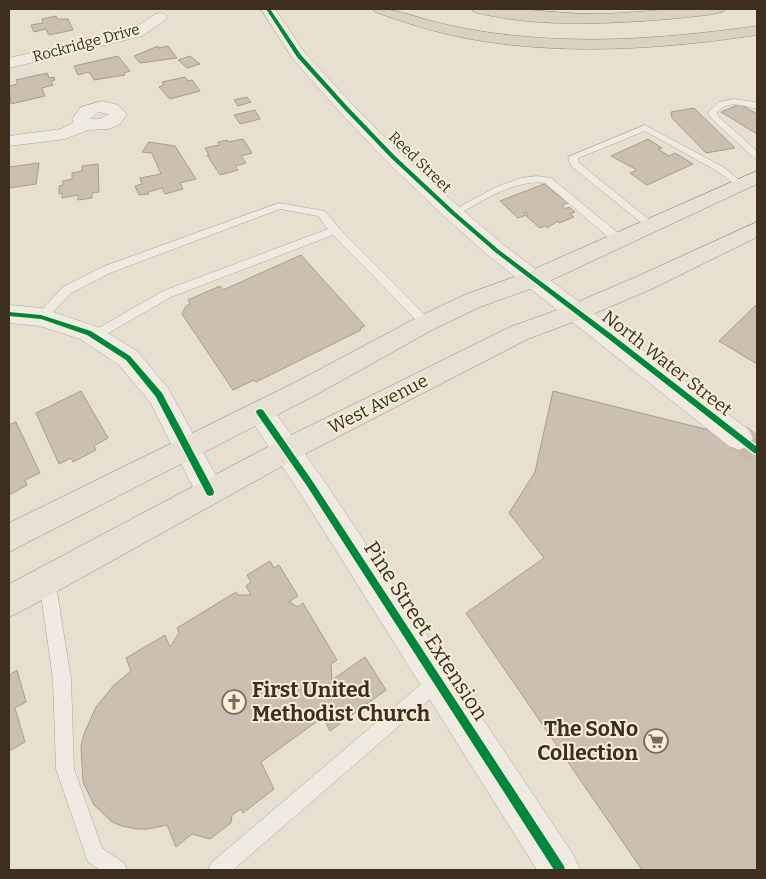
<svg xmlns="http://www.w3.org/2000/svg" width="766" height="879" font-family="Bitter,serif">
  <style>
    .building { fill: #cbbfb2; stroke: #a89c90 }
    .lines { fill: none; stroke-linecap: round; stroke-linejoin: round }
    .minor-tunnel { stroke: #c5bcae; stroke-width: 28; stroke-dasharray: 28 14; stroke-linecap: butt }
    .service-casing { stroke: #ada599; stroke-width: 1 }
    .minor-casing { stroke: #ada599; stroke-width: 1 }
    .primary-casing { stroke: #928b80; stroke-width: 1 }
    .motorway-casing { stroke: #928b80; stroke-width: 1 }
    .service { fill: #efebe3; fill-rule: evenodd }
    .minor { fill: #efebe3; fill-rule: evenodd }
    .primary { fill: #e6e1d4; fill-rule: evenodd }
    .motorway { fill: #dad1c2; fill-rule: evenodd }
    .cycleway-casing { stroke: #f7eed8; stroke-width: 3 }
    .cycleway { fill: #00873e; fill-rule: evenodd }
    .labels { text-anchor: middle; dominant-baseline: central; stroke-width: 4; stroke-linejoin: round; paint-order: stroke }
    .far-street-label { font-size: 15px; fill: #3d2e20; stroke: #f7eed8 }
    .street-label { font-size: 18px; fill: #3d2e20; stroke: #f7eed8 }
    .near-street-label { font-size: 21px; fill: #3d2e20; stroke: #f7eed8 }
    .near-poi-label { font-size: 21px; font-weight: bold; fill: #3d2e20; stroke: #f7eed8; text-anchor: start }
  </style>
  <rect width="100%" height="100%" fill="#e7e0d1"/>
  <g class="building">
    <path d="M56,16l2,3h10l5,11 -24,5 -3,-6 -12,3 -3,-7 12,-2 -1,-4z"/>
    <path d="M158,46l1,2 9,-2 9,12 -37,5 -6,-7z"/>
    <path d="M118,56l12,15 -6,2 1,2 -31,5 -5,-8 -11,3 -4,-9z"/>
    <path d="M190,56l10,8 -13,4 -9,-8z"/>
    <path d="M47,73l2,5 5,-1 1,3 -4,1 2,4 -11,3 3,8 -34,8 -2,-18 9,-2 -2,-4z"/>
    <path d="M185,77l3,4 4,-1 8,11 -30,8 -11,-12 5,-2 -2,-3z"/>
    <path d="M247,97l4,5 -13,4 -4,-6z"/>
    <path d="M740,104l17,10v20l-36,-22z"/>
    <path d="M694,108l41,40 -29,5 -34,-35 -1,-6z"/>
    <path d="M255,110l5,9 -20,5 -6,-9z"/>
    <path d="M243,139l9,14 -11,3 5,7 -11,3 3,4 -18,5 -13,-20h2l-4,-7 14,-3 -1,-3 9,-2 1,2z"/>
    <path d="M648,139l14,9 -4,1 11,7 6,-3 18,11 -46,21 -17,-12 7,-3 -26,-14z"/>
    <path d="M149,142l26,4 21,33 -16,4 3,6 -18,5 -3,-6 -14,4 1,2 -10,1 -4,-9 7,-2 -2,-6 21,-4 -9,-21 -10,-1z"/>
    <path d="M39,163l-3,21 -27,4v-21z"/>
    <path d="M98,164l1,28 -7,1v5l-14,2v-5l-16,3v-5l-3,1v-8l4,-1v-4l9,-2v-6l10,-2v-5z"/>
    <path d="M544,184l24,19 -6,2 3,4 4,-2 6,5 -5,2 4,3 -15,6 -1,-2 -11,7 -2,-2 -5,2 -14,-12 2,-1 -2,-3 -2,1 2,2 -8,3 -18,-17z"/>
    <path d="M301,255l64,71 -5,2 1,2 -105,52 -2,-2 -21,10 -51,-76 4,-8 4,-2 -2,-4 32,-14 3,4z"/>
    <path d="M757,304v60l-38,-23z"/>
    <path d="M81,391l27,47 -14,8 2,4 -23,12 -2,-4 -12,6 -23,-51z"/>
    <path d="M553,391l204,51v428h-115l-176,-257 78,-55 -35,-45 26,-41z"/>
    <path d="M16,422l24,51 -15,7 2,5 -18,10v-70z"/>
    <path d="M270,561l4,7 5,-3 19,31 -9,6 9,5 5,-4 34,57 -6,4 1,16 33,-23 21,33 -56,41 -7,-14 -62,45 13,27 -31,24 -2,-4 -9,6 -1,8 -21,16 -18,-5 -16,13 -9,-22 -19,4h-11l-15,-3 -10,-4 -18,-17 -11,-23 -2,-36 3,-12 12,-27 18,-22 17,-14 -5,-13 39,-23 5,12 9,-14 -2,-5 59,-36 2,3h13l-5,-9 5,-4 -4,-7z"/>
    <path d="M17,670l9,32 -11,6 10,34 -16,9v-76z"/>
  </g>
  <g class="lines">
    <path class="minor-tunnel" d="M739,438l18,13"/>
    <g class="service-casing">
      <g id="service">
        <path d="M733,99l22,3 2,1v6c-15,-4 -28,-9 -40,3l1,4 39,35v8l-3,-1 -44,-41 -2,-5 11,-10z"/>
        <path d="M645,125l78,42 23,18 -2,2h-6l-21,-16 -72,-40 -67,27 1,5 78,63 -1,2h-8l-77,-62 -3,-9z"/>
        <path d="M537,176l14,2 72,59 1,3 -1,3h-8l-70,-60c-31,-4 -62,18 -88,32h-8l-1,-2 48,-26 25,-9z"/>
        <path d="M279,203l46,8 14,17 91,92 2,3 -2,3h-8l-89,-91 -162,62 -73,42h-8l-2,-3 2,-3 73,-42 165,-62 -10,-13 -38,-7 -170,64 -39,20 -26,27h-8l-2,-3 28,-30 39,-20z"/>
        <path d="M47,572l6,2 2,6 16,99 3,90 28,79 22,15 3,7h-27l-12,-8 -32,-93 -3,-90 -14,-99 2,-6z"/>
        <path d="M438,672l6,3 3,6 -3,6 -211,183h-25l3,-7 221,-188z"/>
      </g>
    </g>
    <g class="minor-casing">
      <g id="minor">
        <path d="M261,9h14l30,44 46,50 49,50 60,55 45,38 244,184 4,8 -4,8 -10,4 -10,-4 -240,-190 -43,-38 -60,-57 -47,-50 -46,-52z"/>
        <path d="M160,13l5,1 2,3 -2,3 -23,16 -133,32v-10l123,-28 23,-16z"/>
        <path d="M102,101l16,4 9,9 -7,10 -11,5 -21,1 -23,9 -56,7v-10l52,-7 13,-7 -2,-3 9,-12zM98,112l11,2 -9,5h-10z"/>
        <path d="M9,305l32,3 57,19 39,24 31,37 57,104 -5,9 -10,4 -10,-4 -50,-99 -31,-37 -39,-26 -40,-13 -31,-3z"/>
        <path d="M260,401l9,3 51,71 254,381 6,14h-43l-237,-377 -49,-73 -4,-8 4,-8z"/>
      </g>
    </g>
    <g class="primary-casing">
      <g id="primary">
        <path d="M757,171v13l-216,101 -61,22 -46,22 -122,68 -303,155v-29l285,-140 124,-66 46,-22 61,-22z"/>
        <path d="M757,222v15l-103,51 -70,30 -56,21 -231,119 -277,154 -11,5v-33l268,-142 233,-115 58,-21 70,-30z"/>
      </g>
    </g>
    <g class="motorway-casing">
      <g id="motorway">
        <path d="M373,9c20,-1 36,6 55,11 29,8 60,13 90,16 80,8 160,1 239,-10v9c-94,14 -192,21 -287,4 -33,-6 -64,-16 -95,-27z"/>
        <path d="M472,9c42,-3 84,5 126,5 43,-1 85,-8 127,-5l-2,3c-17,4 -36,5 -53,7 -64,5 -134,9 -196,-7z"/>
      </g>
    </g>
    <use href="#service" class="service"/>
    <use href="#minor" class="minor"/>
    <use href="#primary" class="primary"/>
    <use href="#motorway" class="motorway"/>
    <g class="cycleway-casing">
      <g id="cycleway">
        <path d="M266,9h4l31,46 46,51 48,50 60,56 44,38 111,83 147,114v7l-3,-1 -148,-116 -111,-85 -44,-38 -60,-56 -48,-50 -46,-51z"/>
        <path d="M9,312l32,3 50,16 39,25 32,37 51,96 1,3 -1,3 -3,1 -3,-1 -51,-98 -30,-37 -39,-25 -46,-16 -32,-3z"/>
        <path d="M260,409l3,1 50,72 251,384 1,4h-11l-247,-384 -50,-72 -1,-2 1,-2z"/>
      </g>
    </g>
    <use href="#cycleway" class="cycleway"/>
  </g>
  <defs>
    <g id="church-ring" transform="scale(1.25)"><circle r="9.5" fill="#f7eed8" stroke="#786c5e" stroke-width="1.5"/><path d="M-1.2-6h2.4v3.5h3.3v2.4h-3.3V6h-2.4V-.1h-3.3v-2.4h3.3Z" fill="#786c5e"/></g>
    <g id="supermarket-ring" transform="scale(1.25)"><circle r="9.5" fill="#f7eed8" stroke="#786c5e" stroke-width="1.5"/><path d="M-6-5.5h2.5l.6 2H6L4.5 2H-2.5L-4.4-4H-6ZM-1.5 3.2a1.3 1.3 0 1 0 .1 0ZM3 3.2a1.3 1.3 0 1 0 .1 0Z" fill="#786c5e"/></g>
  </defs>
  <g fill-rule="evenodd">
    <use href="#church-ring" x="234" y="702"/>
    <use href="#supermarket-ring" x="656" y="741"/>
  </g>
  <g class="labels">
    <g class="far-street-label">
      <text transform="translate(86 43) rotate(-15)">Rockridge Drive</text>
      <text transform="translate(420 162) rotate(44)">Reed Street</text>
    </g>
    <g class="street-label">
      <text transform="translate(667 363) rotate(38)">North Water Street</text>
      <text transform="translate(378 404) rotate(-27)">West Avenue</text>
    </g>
    <g class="near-street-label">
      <text transform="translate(426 631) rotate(57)">Pine Street Extension</text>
    </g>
    <g class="near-poi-label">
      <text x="252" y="690">First United<tspan x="252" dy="24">Methodist Church</tspan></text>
      <text x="638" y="729" text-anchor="end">The SoNo<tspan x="638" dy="24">Collection</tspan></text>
    </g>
  </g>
  <rect width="766" height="879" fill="none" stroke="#3d2e20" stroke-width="20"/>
</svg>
